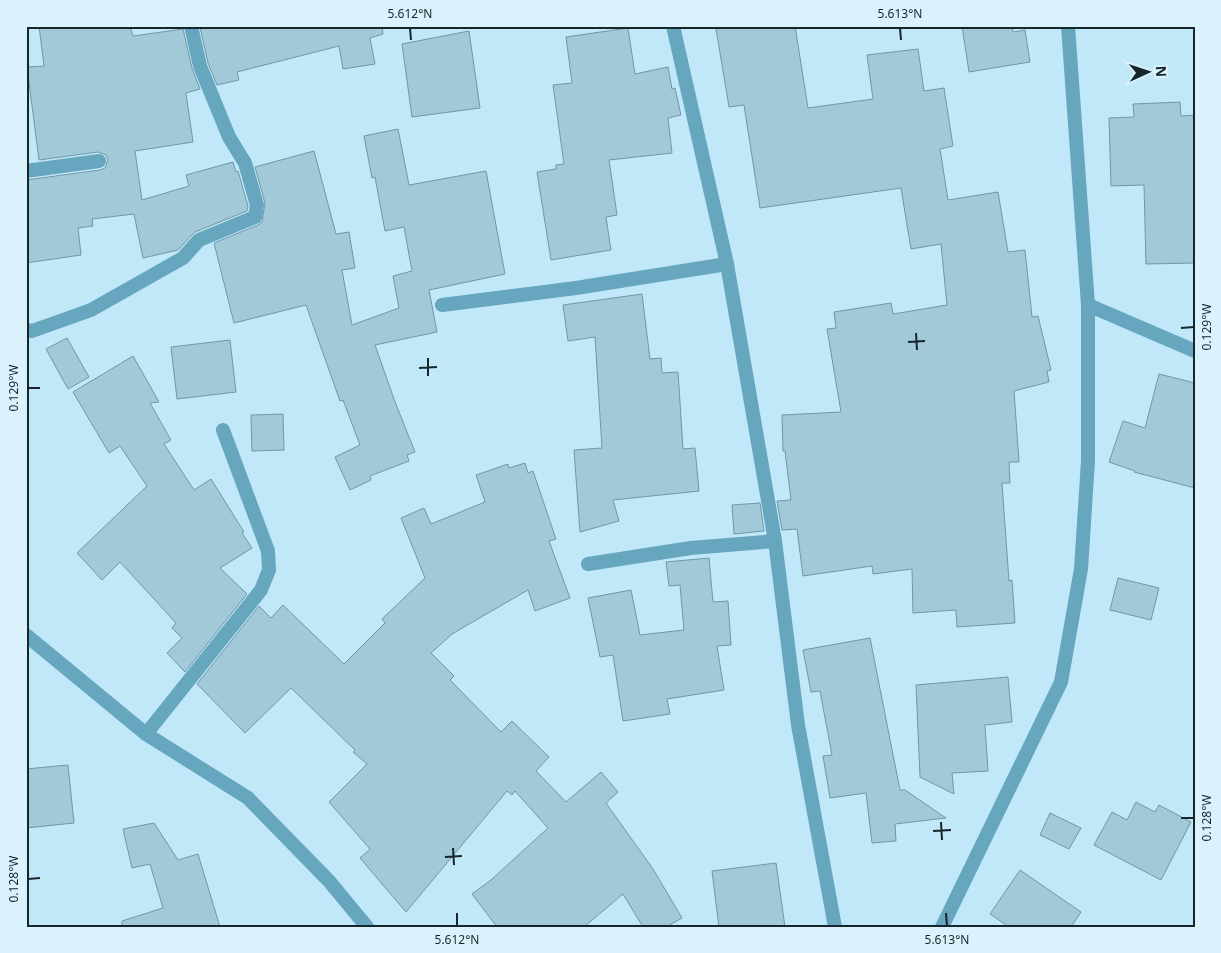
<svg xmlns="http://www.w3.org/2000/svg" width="1221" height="953" font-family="'Noto Sans',sans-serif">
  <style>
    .building { fill: #a1c9d8; stroke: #7197a6 }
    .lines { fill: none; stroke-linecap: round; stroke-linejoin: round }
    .service { stroke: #66a6be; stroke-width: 14 }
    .minor { stroke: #66a6be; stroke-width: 14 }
    .ticks { fill: none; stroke: #17262c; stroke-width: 2 }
    .neatline { fill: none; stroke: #17262c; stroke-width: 2 }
    .ticks-label { font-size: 12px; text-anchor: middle; fill: #17262c }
  </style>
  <rect width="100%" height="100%" fill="#c0e8f8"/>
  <g class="building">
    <path d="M39,26h91l3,10 50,-7 9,39 8,21 -14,4 7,49 -58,9 7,49 47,-14 -3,-11 47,-13 3,10 2,-1 10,35 -1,5 -52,21 -17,18 -35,8 -9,-44 -42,5 1,7 -15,2 3,27 -55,8v-83l74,-10 5,-2 3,-8 -2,-5 -8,-3 -59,8 -12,-93 17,-1z"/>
    <path d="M382,26l1,8 -13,4 5,26 -32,5 -4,-23 -102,26 2,8 -22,5 -9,-22 -8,-36z"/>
    <path d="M731,26h64l13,82 65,-9 -6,-44 51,-6 6,42 20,-3 9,58 -13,3 8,51 50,-8 10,60 17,-2 7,67 6,-1 13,54 -4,1 2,11 -35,9 5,71h-10l1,21h-8l7,98 3,-1 3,43 -58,4 -1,-17 -43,3 -1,-44 -39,5 -1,-8 -69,10 -6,-47 -15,1 -5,-29 14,-1 -6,-49h-2l-1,-36 59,-3 -14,-83 9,-1 -2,-16 57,-9 2,11 54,-9 -6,-61 -30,5 -10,-61 -141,20 -16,-103 -15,2 -13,-78z"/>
    <path d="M962,26h50l1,6 12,-2 5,32 -61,10z"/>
    <path d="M628,28l7,46 33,-7 4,22 3,-1 6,27 -13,3 4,35 -63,7 8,55 -11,2 5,33 -60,10 -14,-88 19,-3v-4l8,-1 -11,-79 19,-2 -6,-46z"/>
    <path d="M469,31l11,77 -68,9 -10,-73z"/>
    <path d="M1180,102l1,14 14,-1v148l-49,1 -2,-79 -33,1 -2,-68 25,-1 -1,-13z"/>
    <path d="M398,129l11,56 77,-14 19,103 -76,16 8,42 -62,13 20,57 20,50 -8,3 2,6 -39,15 1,4 -21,10 -15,-33 25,-12 -17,-45 -3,1 -34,-96 -72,18 -20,-80 44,-18 4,-3 3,-19 -10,-36 59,-16 22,83 13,-2 6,36 -13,2 10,55 47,-17 -6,-32 19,-5 -8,-44 -19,4 -10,-54 -3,1 -8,-42z"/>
    <path d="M642,294l8,65 11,-1 1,15 16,-1 5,77 12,-1 4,43 -86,9 6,21 -39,11 -6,-82 28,-2 -7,-111 -27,4 -5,-36z"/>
    <path d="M67,338l22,39 -21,12 -22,-40z"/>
    <path d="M230,340l6,52 -59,7 -6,-52z"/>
    <path d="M133,356l26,46 -9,1 21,37 -7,4 30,46 17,-11 33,53 -2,1 10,15 -32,20 27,26 -62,78 -18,-19 15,-15 -10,-10 4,-5 -56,-61 -18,18 -25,-27 70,-67 -27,-40 -11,7 -36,-61z"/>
    <path d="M1159,374l36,9v105l-61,-16 1,-1 -26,-9 14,-41 22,7z"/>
    <path d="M283,414l1,36 -32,1 -1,-36z"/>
    <path d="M525,463l3,10 5,-2 23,68 -7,2 21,57 -35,13 -7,-21 -76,44 -21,19 23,23 -4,4 51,52 11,-11 37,36 -13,14 30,31 35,-30 17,20 -12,11 47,66 29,49 -16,9h-23l-20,-33 -39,33h-87l-25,-33 19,-14 57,-52 -33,-37 -3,4 -5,-4 -101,121 -46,-54 10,-9 -41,-47 38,-38 -14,-12 2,-2 -64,-62 -46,45 -48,-49 62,-78 12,12 12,-13 61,59 41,-41 -3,-4 43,-41 -24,-60 23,-10 7,16 54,-22 -9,-27 32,-11 1,4z"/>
    <path d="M760,503l4,28 -30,3 -2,-29z"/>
    <path d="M709,558l4,44 15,-1 3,44 -14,1 7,44 -57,9 3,15 -47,7 -10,-66 -13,2 -12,-59 43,-8 9,45 44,-5 -4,-45 -11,1 -3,-24z"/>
    <path d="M1118,578l41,10 -8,32 -41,-10z"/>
    <path d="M870,638l30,152h5l41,28 -51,6 1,17 -24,2 -6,-50 -36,5 -7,-42 9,-1 -12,-64 -9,1 -8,-42z"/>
    <path d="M1008,677l4,45 -27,3 3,46 -36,2 2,21 -34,-17 -4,-92z"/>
    <path d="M68,765l6,58 -48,5v-59z"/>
    <path d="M1136,802l19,10 4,-7 32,17 -30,58 -67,-35 18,-33 15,8z"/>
    <path d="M1050,813l31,15 -12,21 -29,-14z"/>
    <path d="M154,823l24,37 20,-6 22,73h-98v-6l41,-13 -13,-44 -18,4 -9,-39z"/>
    <path d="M776,863l9,64h-66l-7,-56z"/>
    <path d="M1020,870l61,42 -10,15h-62l-19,-13z"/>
  </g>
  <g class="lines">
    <g class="service">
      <path d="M442,305l134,-17 151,-24"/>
      <path d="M588,564l103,-16 84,-7"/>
      <path d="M146,734l115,-144 8,-20 -1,-19 -45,-121"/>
    </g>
    <g class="minor">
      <path d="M673,26l54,238 48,277 23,184 37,202"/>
      <path d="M26,171l73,-10"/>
      <path d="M1088,305l107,46"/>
      <path d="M26,330l6,1 59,-21 92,-52 16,-18 56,-23 2,-12 -12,-42 -16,-26 -29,-71 -9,-40"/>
      <path d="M26,635l120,99 102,64 81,83 38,46"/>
      <path d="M942,927l119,-245 20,-113 7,-108v-156l-20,-279"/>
    </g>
  </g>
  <path class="ticks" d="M410,28l1,12M900,28l1,12M1181,328l13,-1M916,333l1,17M908,342l17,-1M428,358v18M419,368l18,-1M28,388h12M1181,818h13M941,822l1,18M933,831l18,-1M453,848l1,17M445,857l17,-1M28,879l12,-1M457,913v13M946,913l1,13"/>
  <rect width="1221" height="953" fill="none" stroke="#daf2fc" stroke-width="55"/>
  <g transform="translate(1148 72) rotate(87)" stroke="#daf2fc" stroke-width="4" paint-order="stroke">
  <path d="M0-4L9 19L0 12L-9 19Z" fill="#17262c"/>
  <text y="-8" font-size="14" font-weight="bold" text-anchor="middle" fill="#17262c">N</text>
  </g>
  <rect x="28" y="28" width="1166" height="898" class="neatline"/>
  <g class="ticks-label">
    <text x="410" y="18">5.612°N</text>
    <text x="900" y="18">5.613°N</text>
    <text transform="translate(1207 327) rotate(-90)" y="4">0.129°W</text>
    <text transform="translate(14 388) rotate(-90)" y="4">0.129°W</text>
    <text transform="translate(1207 818) rotate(-90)" y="4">0.128°W</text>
    <text transform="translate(14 879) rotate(-90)" y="4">0.128°W</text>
    <text x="457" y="944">5.612°N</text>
    <text x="947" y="944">5.613°N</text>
  </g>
</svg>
